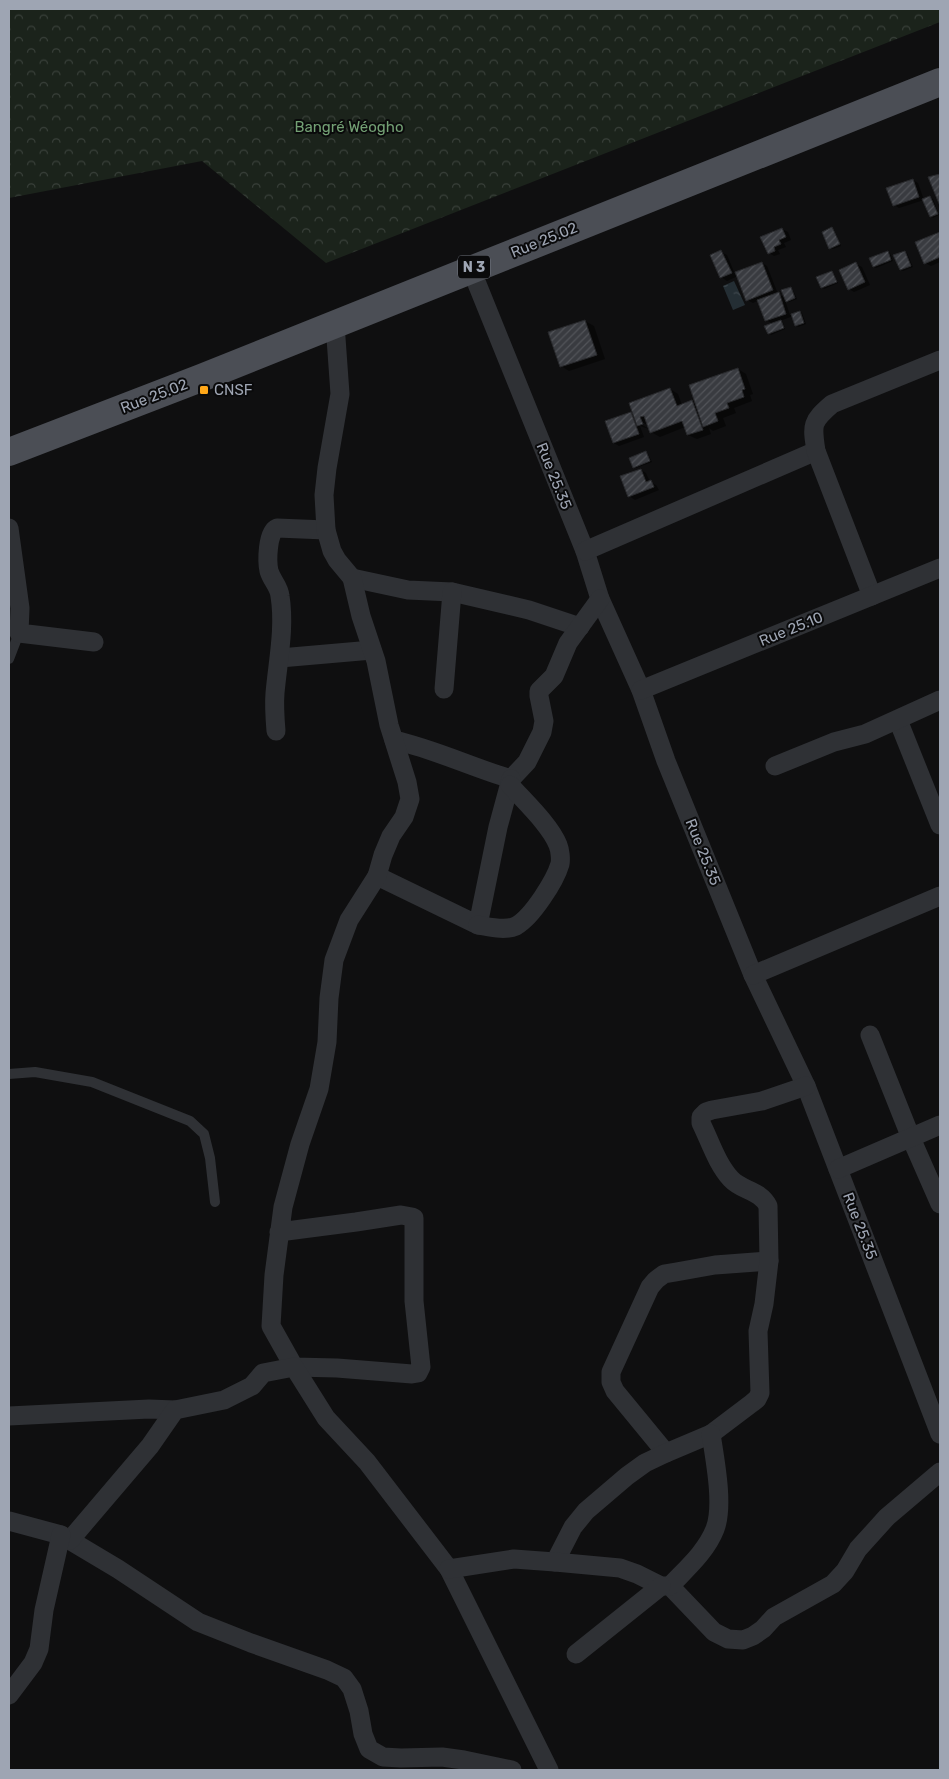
<svg xmlns="http://www.w3.org/2000/svg" width="949" height="1779" font-family="Rubik,sans-serif">
  <style>
    .forest { fill: url(#forest-crowns) }
    .water { fill: url(#water-ripples) }
    .shadow { fill: #0007 }
    .building { fill: url(#building-hatch); stroke: #28292c }
    .lines { fill: none; stroke-linecap: round; stroke-linejoin: round }
    .service { stroke: #2f3135; stroke-width: 10 }
    .minor { stroke: #2f3135; stroke-width: 19 }
    .primary { stroke: #4b4e55; stroke-width: 28 }
    .poi-dot { fill: #ffa718; stroke: #0a0a0b; stroke-width: 2 }
    .labels { text-anchor: middle; dominant-baseline: central; stroke-width: 4; stroke-linejoin: round; paint-order: stroke }
    .shield { fill: #0a0a0b; stroke: #727681; stroke-width: 1 }
    .shield-label { font-size: 14px; font-weight: bold; fill: #9ea5b3 }
    .park-label { font-size: 15px; fill: #73a074; stroke: #0a0a0b }
    .street-label { font-size: 15px; fill: #9ea5b3; stroke: #0a0a0b }
    .poi-label { font-size: 15px; fill: #9ea5b3; stroke: #0a0a0b; text-anchor: start }
  </style>
  <defs>
    <pattern id="forest-crowns" width="20" height="18" patternUnits="userSpaceOnUse" patternTransform="scale(1.25)"><rect width="20" height="18" fill="#1b231b"/><path d="M2 6a3 3 0 1 1 6 0M12 15a3 3 0 1 1 6 0" fill="none" stroke="#39403a"/></pattern>
    <pattern id="water-ripples" width="26" height="14" patternUnits="userSpaceOnUse" patternTransform="scale(1.25)"><rect width="26" height="14" fill="#242e34"/><path d="M2 4q2-2 4 0t4 0M15 11q2-2 4 0t4 0" fill="none" stroke="#40494f"/></pattern>
    <pattern id="building-hatch" width="6" height="6" patternUnits="userSpaceOnUse" patternTransform="scale(1.25)"><rect width="6" height="6" fill="#393b40"/><path d="M-1 1l2-2M0 6l6-6M5 7l2-2" fill="none" stroke="#525459"/></pattern>
  </defs>
  <rect width="100%" height="100%" fill="#0f0f10"/>
  <path class="forest" d="M9,9h931v13l-614,241 -124,-102 -193,37z"/>
  <path class="water" d="M734,281l11,24 -12,5 -10,-24z"/>
  <g class="shadow">
    <path d="M913,180l5,3 6,17 6,-3 3,2 6,16 -6,3 -2,-2 -7,-16 -25,8 -5,-3z"/>
    <path d="M782,229l6,3 3,8 -7,3 2,4 -8,3 2,4 -6,2 -5,-3z"/>
    <path d="M832,229l2,1 7,16 -8,3 -3,-1z"/>
    <path d="M940,234v28l-9,4 -6,-3 -8,-20z"/>
    <path d="M721,252l6,3 8,19 27,-11 5,3 11,28 8,4 5,-10 2,2 4,9 -8,3 -4,-2 5,15 10,-3 2,1 4,11 -8,3 -2,-2 -3,-9 -13,5 3,1 2,7 -14,6 -2,-2 4,-9 -7,-4 -7,-20 -6,3 -6,-3 -9,-24 -11,5 -6,-4z"/>
    <path d="M888,252l2,1 3,8 -17,7 -2,-1z"/>
    <path d="M905,252l2,1 6,14 -10,4 -2,-1z"/>
    <path d="M856,264l6,3 8,18 -16,7 -5,-3z"/>
    <path d="M832,272l2,2 4,9 -14,6 -2,-2z"/>
    <path d="M585,321l9,5 11,33 -36,12 -8,-5z"/>
    <path d="M738,369l8,5 7,20 -3,1 2,6 -18,7 2,5 -13,5 3,8 -13,5 -4,-3 2,6 -14,5 -9,-4 -3,-8 -25,10 -9,-5 -2,-6 -9,-5 -1,2 10,6 -9,-3 4,11 -25,9 -5,-3 17,-30 4,3 35,-27 8,5 4,11 10,-3 5,3z"/>
    <path d="M646,452l2,2 4,8 -16,6 -2,-1z"/>
    <path d="M641,470l5,3 4,9 6,3 3,5 -24,10 -6,-4z"/>
  </g>
  <g class="building">
    <path d="M940,174v32l-12,-29z"/>
    <path d="M913,179l6,18 -26,9 -7,-18z"/>
    <path d="M930,196l8,18 -8,3 -8,-18z"/>
    <path d="M832,227l8,17 -11,5 -7,-17z"/>
    <path d="M782,228l4,9 -7,3 2,4 -7,3 1,4 -7,3 -8,-17z"/>
    <path d="M940,232v25l-16,7 -9,-22z"/>
    <path d="M721,250l11,23 -12,5 -10,-23z"/>
    <path d="M888,251l3,9 -18,7 -4,-9z"/>
    <path d="M905,251l6,15 -11,4 -7,-15z"/>
    <path d="M762,262l11,28 -27,11 -11,-29z"/>
    <path d="M856,262l9,20 -17,8 -9,-20z"/>
    <path d="M832,271l5,11 -16,6 -5,-11z"/>
    <path d="M791,287l4,11 -9,4 -5,-12z"/>
    <path d="M779,292l7,22 -21,7 -8,-21z"/>
    <path d="M800,311l4,12 -9,3 -4,-12z"/>
    <path d="M585,320l12,35 -37,12 -12,-35z"/>
    <path d="M781,320l3,8 -16,6 -4,-8z"/>
    <path d="M738,368l7,21 -3,1 2,7 -17,6 2,5 -14,5 3,8 -15,6 -14,-42z"/>
    <path d="M670,388l7,18 15,-6 11,30 -16,5 -5,-14 -32,12 -6,-17 -4,1 3,7 -6,2 -8,-23z"/>
    <path d="M631,412l8,22 -26,9 -8,-22z"/>
    <path d="M646,451l4,10 -17,7 -4,-10z"/>
    <path d="M641,469l5,13 5,-2 3,7 -26,10 -8,-21z"/>
  </g>
  <g class="lines">
    <g class="service">
      <path d="M9,659l10,-26"/>
      <path d="M9,1074l26,-2 57,10 98,39 14,13 6,24 5,44"/>
    </g>
    <g class="minor">
      <path d="M471,269l114,282 15,48 41,91 25,71 87,214 53,111 134,348"/>
      <path d="M9,528l11,80 -1,25 75,9"/>
      <path d="M585,551l231,-100"/>
      <path d="M352,578l56,12 44,2 77,18 51,17"/>
      <path d="M872,596l-56,-145c-4,-26 -5,-29 16,-47l108,-44"/>
      <path d="M280,658l92,-8"/>
      <path d="M444,689l8,-97"/>
      <path d="M641,690l299,-122"/>
      <path d="M898,720l42,105"/>
      <path d="M276,731c-1,-12 -2,-26 -1,-38 3,-33 10,-65 5,-97 -1,-10 -8,-15 -11,-25 -2,-9 -2,-39 8,-43l49,2"/>
      <path d="M394,740c40,9 77,27 117,39l16,-17 15,-30 2,-11 -5,-25v-5l15,-15 14,-33 32,-44"/>
      <path d="M775,766l59,-24 31,-8 75,-34"/>
      <path d="M377,876l101,49 20,-98 13,-48"/>
      <path d="M478,925c12,2 27,6 38,1 16,-9 39,-45 44,-62 1,-5 0,-14 -2,-19 -8,-20 -33,-43 -48,-60"/>
      <path d="M753,975l187,-79"/>
      <path d="M870,1035l41,103 29,66"/>
      <path d="M838,1169l102,-44"/>
      <path d="M279,1232l77,-10 45,-7 11,2 2,1v83l7,66 -3,6 -6,1 -75,-6 -43,-1 -23,-41 3,-51 9,-68 17,-63 19,-55 8,-47 2,-44 5,-38 15,-40 28,-44 6,-21 8,-19 13,-19 6,-18 -3,-17 -18,-57 -13,-64 -15,-45 -9,-38 -15,-18 -5,-9 -6,-21 -2,-35 3,-27 13,-74 -5,-70"/>
      <path d="M9,1416l140,-7 26,1"/>
      <path d="M666,1453l-51,-62 -4,-9v-10l39,-85 6,-7 8,-6 12,-2 39,-7 54,-4"/>
      <path d="M9,1521l52,14 57,34 80,53 53,21 76,27 17,8 8,11 7,22 4,23 6,15 14,8 18,1 41,-1 22,3 48,10"/>
      <path d="M70,1540l80,-94 25,-36 49,-10 28,-14 11,-13 31,-6 32,51 41,44 82,107 100,201"/>
      <path d="M555,1562l18,-35 13,-16 41,-35 18,-13 21,-10 45,-19 41,-31 5,-4 3,-6 -2,-62 6,-27 5,-43 -1,-55c-8,-16 -26,-15 -37,-27 -14,-15 -21,-38 -30,-56v-6l5,-5 6,-2 50,-9 44,-15"/>
      <path d="M449,1569l65,-10 41,3 65,6 17,6 24,12h9l44,46 14,7 15,1 10,-4 10,-7 11,-12 59,-33 12,-13 13,-22 29,-32 53,-45"/>
      <path d="M670,1586c16,-17 36,-34 45,-57 9,-23 0,-69 -4,-95"/>
      <path d="M576,1654l85,-68"/>
      <path d="M9,1695l24,-32 6,-14 5,-39 17,-75"/>
    </g>
    <path class="primary" d="M9,452l192,-74 739,-296"/>
  </g>
  <rect class="poi-dot" x="199" y="385" width="10" height="10" rx="2.5"/>
  <g class="labels">
    <rect class="shield" x="458" y="255.5" width="32" height="23" rx="4"/>
    <g class="shield-label">
      <text x="474" y="267">N 3</text>
    </g>
    <g class="park-label">
      <text x="349" y="127">Bangré Wéogho</text>
    </g>
    <g class="street-label">
      <text transform="translate(544 240) rotate(-22)">Rue 25.02</text>
      <text transform="translate(154 396) rotate(-21)">Rue 25.02</text>
      <text transform="translate(554 476) rotate(68)">Rue 25.35</text>
      <text transform="translate(791 629) rotate(-22)">Rue 25.10</text>
      <text transform="translate(703 852) rotate(68)">Rue 25.35</text>
      <text transform="translate(860 1226) rotate(69)">Rue 25.35</text>
    </g>
    <g class="poi-label">
      <text x="214" y="390">CNSF</text>
    </g>
  </g>
  <rect width="949" height="1779" fill="none" stroke="#9ea5b3" stroke-width="20"/>
</svg>
